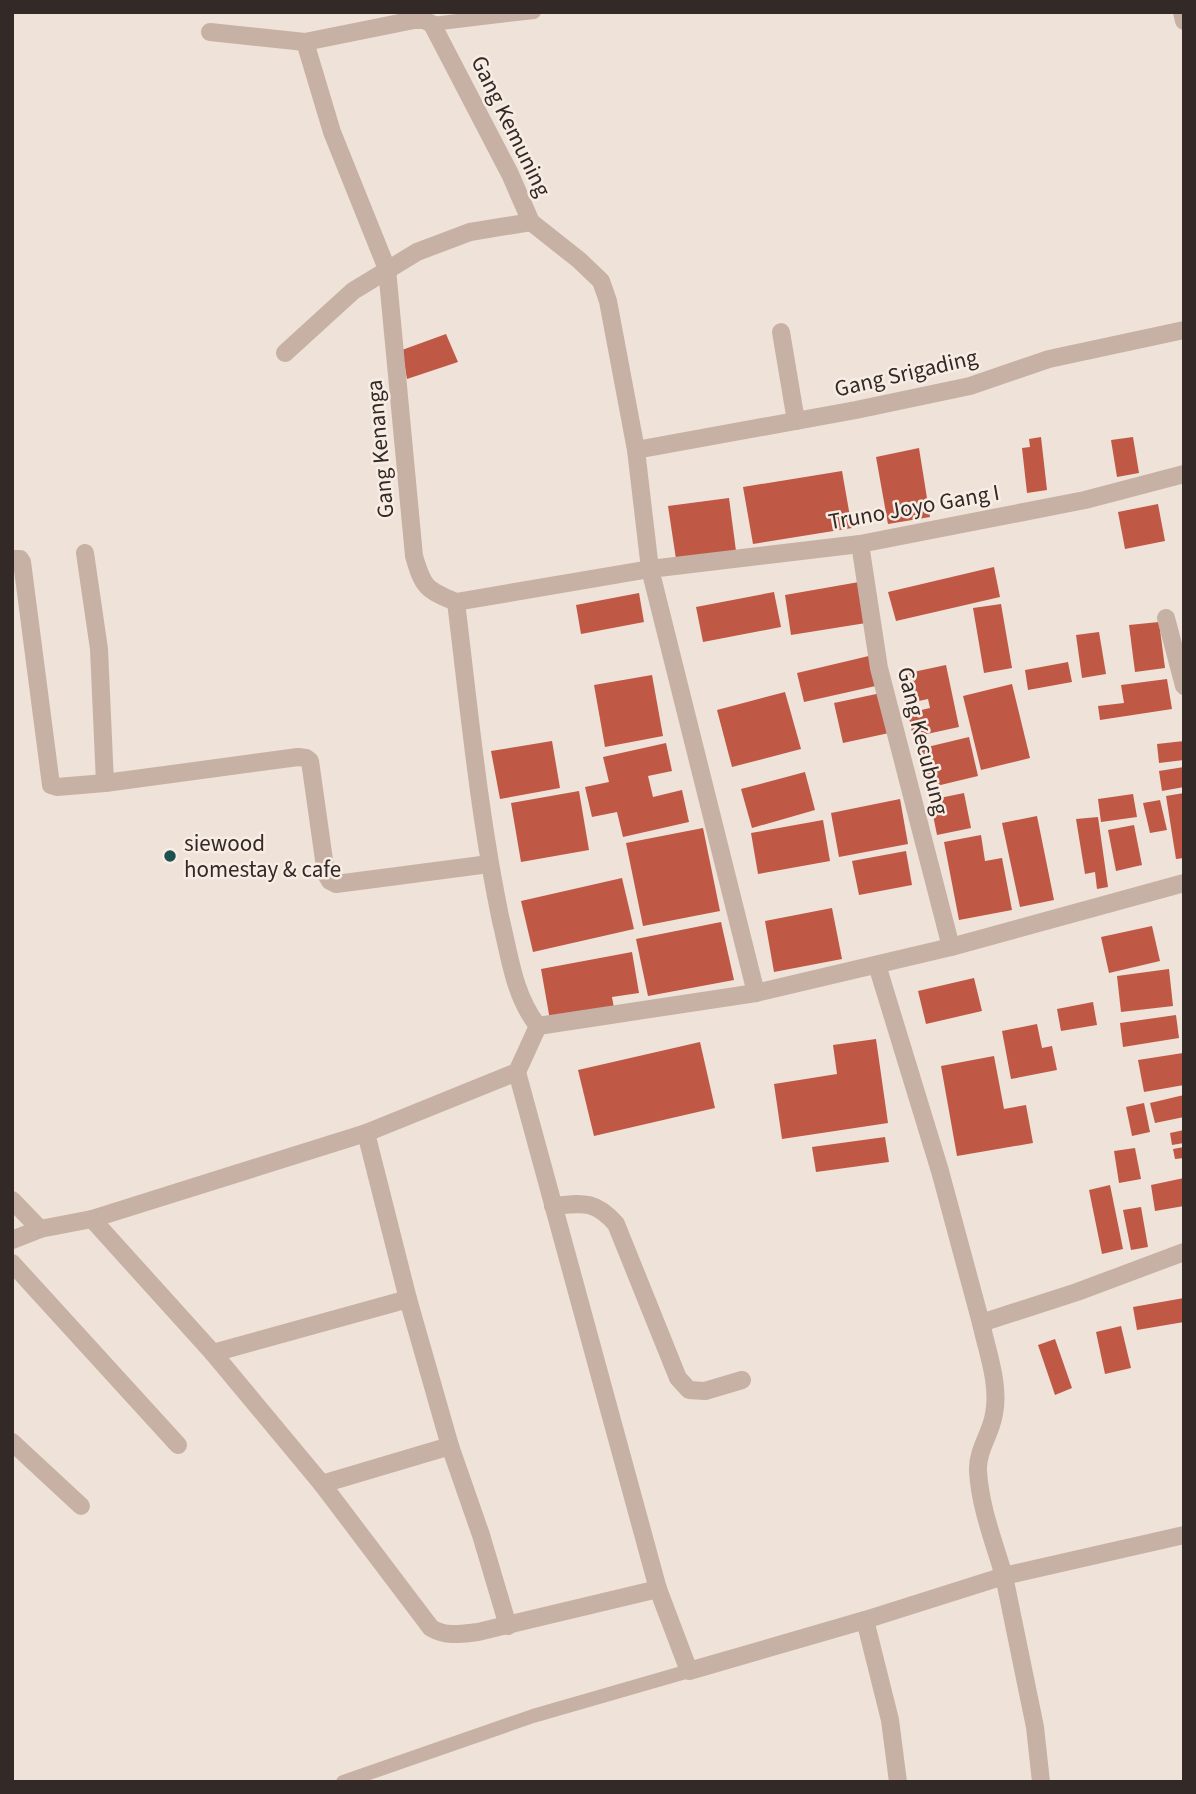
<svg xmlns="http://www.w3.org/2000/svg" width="1196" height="1794" font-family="'Source Sans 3',sans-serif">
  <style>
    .building { fill: #c05846 }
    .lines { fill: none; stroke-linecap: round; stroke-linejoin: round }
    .service { stroke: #c7b1a5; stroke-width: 14 }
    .minor { stroke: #c7b1a5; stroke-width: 18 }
    .poi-dot { fill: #1e5250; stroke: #f8ede4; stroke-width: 2.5 }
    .labels { text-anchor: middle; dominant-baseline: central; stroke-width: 5; stroke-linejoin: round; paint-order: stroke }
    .street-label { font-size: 23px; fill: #332926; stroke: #f8ede4 }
    .poi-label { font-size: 23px; fill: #332926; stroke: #f8ede4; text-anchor: start }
  </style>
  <rect width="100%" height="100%" fill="#efe2d8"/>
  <g class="building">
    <path d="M446,334l12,28 -51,17 -5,-29z"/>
    <path d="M1041,437l6,53 -20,3 -5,-45 8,-1 -1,-8z"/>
    <path d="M1133,437l6,36 -22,4 -6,-37z"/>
    <path d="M919,448l11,69 -42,7 -12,-67z"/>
    <path d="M842,471l10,57 -99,16 -10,-57z"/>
    <path d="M729,498l7,53 -60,8 -8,-53z"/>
    <path d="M1158,504l7,37 -40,8 -7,-37z"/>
    <path d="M994,567l6,30 -104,24 -8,-29z"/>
    <path d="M859,582l7,41 -75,12 -6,-40z"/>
    <path d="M774,592l7,35 -78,15 -7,-35z"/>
    <path d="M639,593l5,29 -63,12 -5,-29z"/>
    <path d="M1001,604l11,64 -28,5 -11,-65z"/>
    <path d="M1159,622l6,46 -30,4 -6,-47z"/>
    <path d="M1099,632l7,42 -24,4 -6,-43z"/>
    <path d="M873,655l7,30 -76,17 -7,-29z"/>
    <path d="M1068,662l4,20 -44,8 -3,-20z"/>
    <path d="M946,665l13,62 -46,10 -5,-24 22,-5 -2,-9 -23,5 -6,-29z"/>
    <path d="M652,675l11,61 -58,11 -11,-62z"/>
    <path d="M1167,679l5,30 -72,11 -2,-14 26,-3 -3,-18z"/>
    <path d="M1012,684l18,74 -49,12 -18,-74z"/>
    <path d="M785,692l16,57 -69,18 -15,-57z"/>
    <path d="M881,693l8,40 -46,10 -9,-40z"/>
    <path d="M969,737l9,39 -50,12 -9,-39z"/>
    <path d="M552,741l8,47 -60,11 -9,-48z"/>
    <path d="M1184,741v19l-25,3 -2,-19z"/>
    <path d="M666,743l6,28 -24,5 5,21 29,-7 7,32 -66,15 -6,-25 -25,5 -7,-30 24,-5 -6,-25z"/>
    <path d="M1184,767v20l-22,4 -3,-20z"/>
    <path d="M805,772l10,38 -63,18 -11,-39z"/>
    <path d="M579,791l10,59 -68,12 -10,-59z"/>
    <path d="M964,793l7,35 -34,7 -7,-35z"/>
    <path d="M1184,793v65l-8,1 -10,-63z"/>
    <path d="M1133,794l4,23 -36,5 -3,-23z"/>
    <path d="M900,799l8,45 -69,13 -8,-44z"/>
    <path d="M1160,800l7,30 -17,3 -7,-30z"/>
    <path d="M1037,816l17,84 -34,7 -18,-84z"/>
    <path d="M1098,817l10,70 -11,2 -2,-17 -10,2 -9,-55z"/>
    <path d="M823,820l7,41 -72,13 -7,-41z"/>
    <path d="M1134,825l8,40 -26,6 -8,-41z"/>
    <path d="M703,828l17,83 -77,15 -17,-83z"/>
    <path d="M981,835l4,26 17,-3 10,52 -53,10 -15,-78z"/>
    <path d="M906,851l6,34 -53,10 -7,-34z"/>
    <path d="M622,878l12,51 -101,23 -12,-51z"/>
    <path d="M832,908l10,51 -68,13 -9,-51z"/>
    <path d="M721,922l13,58 -86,16 -12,-57z"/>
    <path d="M1152,926l8,35 -51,12 -8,-36z"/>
    <path d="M632,952l7,41 -27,4 2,11 -64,12 -9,-51z"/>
    <path d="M1169,969l4,37 -52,6 -4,-36z"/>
    <path d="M974,978l8,33 -56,13 -8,-33z"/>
    <path d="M1093,1002l4,23 -36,6 -4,-22z"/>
    <path d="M1176,1015l3,23 -56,9 -3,-24z"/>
    <path d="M1037,1024l5,24 10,-2 5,24 -46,9 -9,-48z"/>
    <path d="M876,1039l12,84 -106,16 -8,-55 63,-10 -4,-29z"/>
    <path d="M700,1042l15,66 -121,28 -16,-66z"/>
    <path d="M1183,1053l1,32 -40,7 -6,-32z"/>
    <path d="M994,1056l10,53 22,-4 7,38 -76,13 -16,-90z"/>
    <path d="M1184,1095v22l-29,6 -5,-20z"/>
    <path d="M1144,1103l6,29 -18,4 -6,-29z"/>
    <path d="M1184,1130v13l-12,2 -2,-12z"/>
    <path d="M885,1137l4,25 -73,10 -4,-25z"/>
    <path d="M1184,1147v11l-9,1 -2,-10z"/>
    <path d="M1135,1148l6,31 -22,4 -5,-32z"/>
    <path d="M1184,1178v28l-29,5 -4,-26z"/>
    <path d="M1110,1185l13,64 -21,5 -13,-64z"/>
    <path d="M1141,1207l7,40 -17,3 -8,-40z"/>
    <path d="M1184,1298v24l-47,8 -4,-23z"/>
    <path d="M1121,1326l10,42 -26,6 -9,-42z"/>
    <path d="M1055,1339l17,49 -17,7 -17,-50z"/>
  </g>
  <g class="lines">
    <g class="service">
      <path d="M432,24l102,-12"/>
      <path d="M343,1782l190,-66 156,-45"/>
    </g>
    <g class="minor">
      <path d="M1182,12l2,9"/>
      <path d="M210,32l95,10 109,-22h10l8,4 78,150 21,48 48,38 22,21 7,20 28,149 14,119 106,424 -218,33c-24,-30 -28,-69 -37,-105 -22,-105 -32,-213 -45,-319l194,-33 210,-25 225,-44 99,-26"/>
      <path d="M305,42l27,90 55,137 27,287c9,31 12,34 42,46"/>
      <path d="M781,332l15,89"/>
      <path d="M285,353l68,-62 64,-39 53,-20 61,-10"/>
      <path d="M636,450l220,-40 114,-24 79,-27 135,-29"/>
      <path d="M860,544l19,124 72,279"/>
      <path d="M85,553l14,96 6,134"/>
      <path d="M12,559h8l2,3 29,223 6,2 48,-4 193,-26 8,1 4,3 16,113 4,7 6,3 153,-20"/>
      <path d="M1166,618l18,68"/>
      <path d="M877,965l63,206 41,152 96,-31 107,-40"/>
      <path d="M756,993l195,-46 233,-64"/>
      <path d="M538,1026l-21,46 -151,61 -274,86 121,134 109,131 109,144c16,9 29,6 47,4l180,-43"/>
      <path d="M517,1072l141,517 31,82 176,-51 139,-44 31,151 6,55"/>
      <path d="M366,1133l42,166 42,147 31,89 27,91"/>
      <path d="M12,1200l28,29"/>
      <path d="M553,1206c30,-3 42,-6 63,18l62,154 11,12 16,1 37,-11"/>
      <path d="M12,1240l28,-11 52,-10"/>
      <path d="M12,1263l166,182"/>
      <path d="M981,1323c6,28 19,62 13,91 -3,20 -17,36 -16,57 2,36 16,71 26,105l180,-41"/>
      <path d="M213,1353l195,-54"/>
      <path d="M12,1442l69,64"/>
      <path d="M322,1484l128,-38"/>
      <path d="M865,1620l25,100 8,62"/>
    </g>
  </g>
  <circle class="poi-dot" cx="170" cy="856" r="7"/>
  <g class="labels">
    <g class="street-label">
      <text transform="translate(511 126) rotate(64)">Gang Kemuning</text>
      <text transform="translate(906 373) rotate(-13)">Gang Srigading</text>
      <text transform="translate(380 449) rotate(-95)">Gang Kenanga</text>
      <text transform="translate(914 507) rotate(-10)">Truno Joyo Gang I</text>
      <text transform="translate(923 741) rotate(76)">Gang Kecubung</text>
    </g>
    <g class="poi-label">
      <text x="184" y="843">siewood<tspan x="184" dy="26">homestay &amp; cafe</tspan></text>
    </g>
  </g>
  <rect width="1196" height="1794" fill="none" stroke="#332926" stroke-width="28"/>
</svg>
